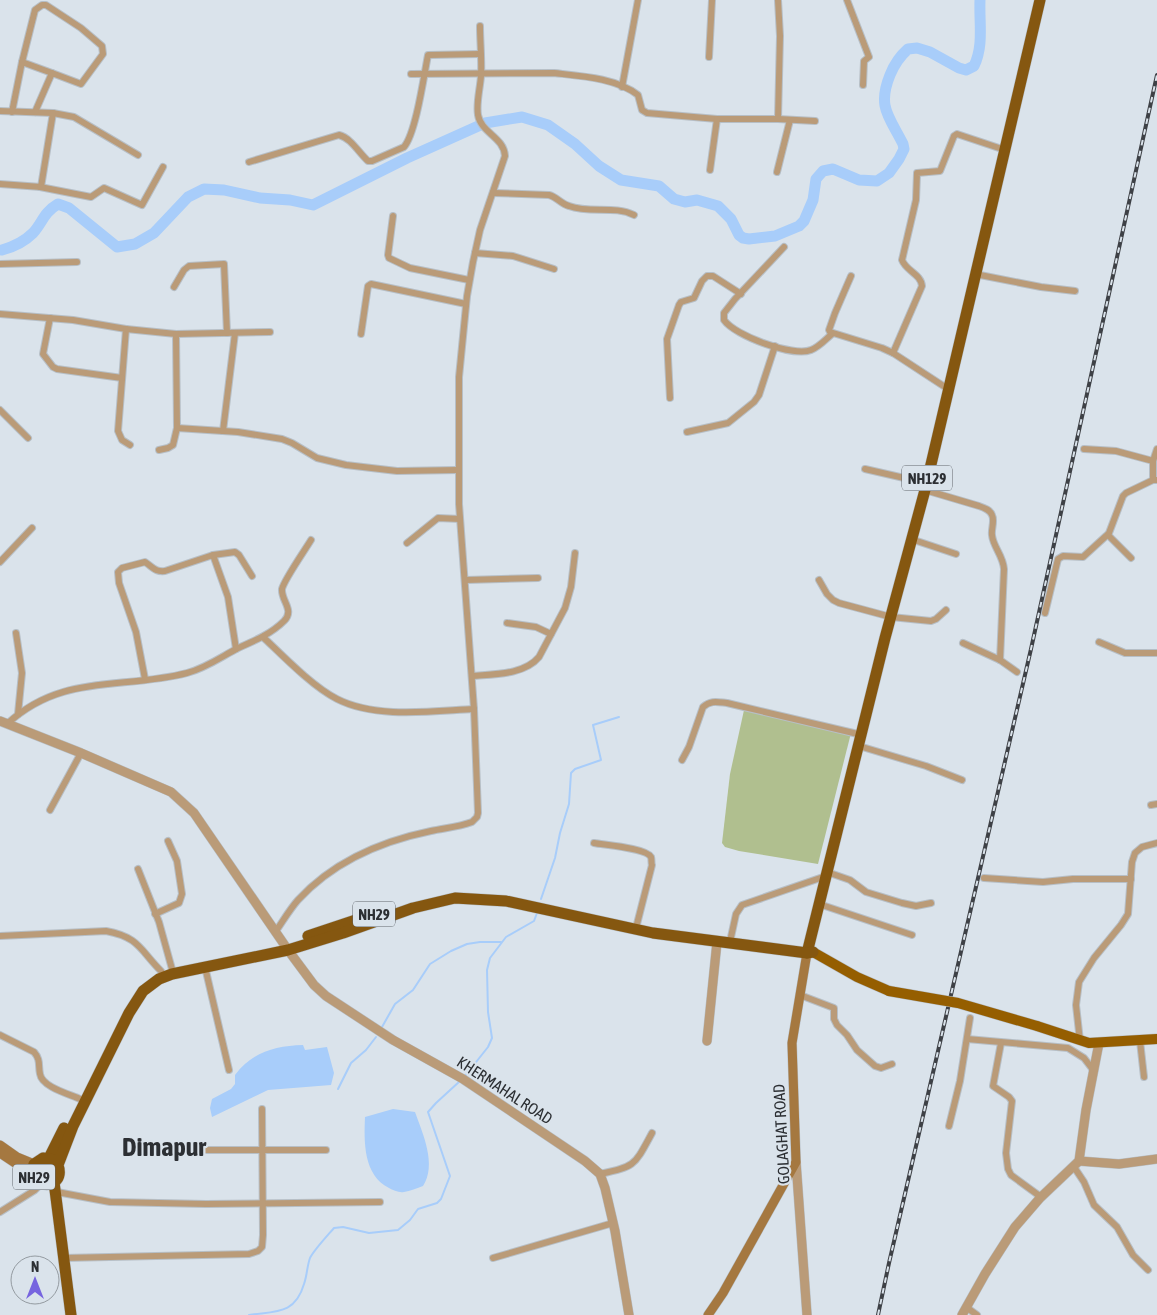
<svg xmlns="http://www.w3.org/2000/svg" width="1157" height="1315" font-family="'Asap Condensed',sans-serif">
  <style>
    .green { fill: #b0bf8f }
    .water { fill: #a8cdfa }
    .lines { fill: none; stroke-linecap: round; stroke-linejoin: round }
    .stream { stroke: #a8cdfa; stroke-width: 2 }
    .river { stroke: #a8cdfa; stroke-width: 11 }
    .minor-casing { stroke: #b7bfc6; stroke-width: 8 }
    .tertiary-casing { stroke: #b7bfc6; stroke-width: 10 }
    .secondary-casing { stroke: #b7bfc6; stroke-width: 10 }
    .primary-casing { stroke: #b7bfc6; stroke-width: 11 }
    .trunk-casing { stroke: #b7bfc6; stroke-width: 12 }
    .minor { stroke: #ba9b78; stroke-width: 6 }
    .tertiary { stroke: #ba9b78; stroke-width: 9 }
    .secondary { stroke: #a57840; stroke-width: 9 }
    .primary { stroke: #955e00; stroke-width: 10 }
    .trunk { stroke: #855710; stroke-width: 11 }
    .rail-casing { stroke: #3e4146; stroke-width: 4 }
    .rail { stroke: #dae3eb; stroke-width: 2; stroke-dasharray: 5.5; stroke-linecap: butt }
    .primary-bridge-casing { stroke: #b7bfc6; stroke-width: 11; stroke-linecap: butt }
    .primary-bridge { stroke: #955e00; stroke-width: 10 }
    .labels { text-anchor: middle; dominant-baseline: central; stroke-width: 4.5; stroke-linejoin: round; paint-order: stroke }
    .shield { fill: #dae3eb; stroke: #60656a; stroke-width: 1 }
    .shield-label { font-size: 15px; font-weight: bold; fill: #2c2f33 }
    .street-label { font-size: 16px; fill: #2c2f33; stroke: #dae3eb }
    .town-label { font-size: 26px; font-weight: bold; fill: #2c2f33; stroke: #dae3eb }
  </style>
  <rect width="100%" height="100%" fill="#dae3eb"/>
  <path class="green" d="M744,710l107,23 -33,131 -79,-13 -14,-4 -3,-4 8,-69z"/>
  <g class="water">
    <path d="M303,1045l2,5 22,-3 7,26 -3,12 -63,5 -56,27 -2,-9 2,-9 19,-10 4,-5v-9c17,-23 40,-29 68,-30z"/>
    <path d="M393,1109l22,3c8,22 22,53 8,74 -6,2 -13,5 -19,6 -5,1 -11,-2 -15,-4 -26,-13 -25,-47 -24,-71z"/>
  </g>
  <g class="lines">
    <g class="stream">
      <path d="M541,899l14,-41 5,-25 9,-29 2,-31 4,-4 26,-9 -8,-35 26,-8"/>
      <path d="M382,1027l13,-23 18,-14 17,-26 21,-13 16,-7 13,-2h21"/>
      <path d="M465,1076l23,-29 4,-9 -4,-26 -1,-42 3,-12 16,-21 28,-16 3,-8"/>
      <path d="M338,1089l13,-26 15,-13 10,-13"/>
      <path d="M249,1315c26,-4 46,0 55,-31 3,-8 3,-18 6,-26 4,-8 18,-23 24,-30l9,-1 26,6 29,-3 12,-10 8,-11 19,-6 4,-4 9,-23 -22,-64 8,-9 24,-22"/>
    </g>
    <path class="river" d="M2,250c11,-3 22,-8 31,-17 10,-11 10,-20 25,-29l11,4 48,39 18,-3 19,-11 34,-36 16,-8 20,1 36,8 30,2 23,5 94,-47 78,-35 37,-6 26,8 27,19 24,22 22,14 38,6 15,13 11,3 12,-2 21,6 13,13 8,16 4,3 6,1 26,-3 24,-10 5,-5 9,-21 3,-21 7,-8 10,-2 26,11 18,1 12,-8 10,-14 5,-10 -1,-5c-14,-28 -26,-37 -13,-69 4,-10 10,-19 18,-26l9,-1 13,4 29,16 7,2 8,-4c10,-21 5,-43 6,-66"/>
    <g class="minor-casing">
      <g id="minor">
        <path d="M847,0l22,57 -5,4 -1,24"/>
        <path d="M709,57l3,-57"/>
        <path d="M22,62l30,11"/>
        <path d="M411,74l143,-1c27,3 62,5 84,22l4,15 5,3 70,6h61l37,2"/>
        <path d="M622,87l16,-87"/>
        <path d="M0,111l53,2 21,4 64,38"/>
        <path d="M12,112l10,-50 13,-52 7,-5h4l35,23 21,18 1,8 -22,30 -29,-11 -17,39"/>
        <path d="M778,119l2,-83 -2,-36"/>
        <path d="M249,162l90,-27c12,3 20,18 29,26h4l32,-14c12,-14 20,-72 24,-92l52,-1"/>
        <path d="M710,170l7,-51"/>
        <path d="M777,172l13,-52"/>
        <path d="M0,184l41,3 12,-74"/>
        <path d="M40,187l51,10 13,-9 38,17 21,-38"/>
        <path d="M493,193l56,2c8,2 12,9 20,11 21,8 45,-1 65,9"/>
        <path d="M393,216l-5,39 1,3 21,10 59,12"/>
        <path d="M784,247l-49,52 -11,14v7c11,16 69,37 87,30 8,-3 15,-11 21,-16"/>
        <path d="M475,253l38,3 41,13"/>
        <path d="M0,264l77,-2"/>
        <path d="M975,274l66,13 34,4"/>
        <path d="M851,276l-16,37 -6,17 1,2 52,16 11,5 55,36"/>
        <path d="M174,287l10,-17 5,-4 35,-2 3,69"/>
        <path d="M0,314l73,6 53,9 -8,102 4,9 8,5"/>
        <path d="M50,318l-7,36 10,13 4,2 65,9"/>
        <path d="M126,329l50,5 94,-2"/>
        <path d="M361,334l7,-48 3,-2 95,20"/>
        <path d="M893,353l29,-67c-1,-12 -16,-15 -20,-26l14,-60 1,-27 23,-2 14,-35 3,-2 48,16"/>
        <path d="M670,398l-3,-59 12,-34 2,-3 13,-4 8,-17 5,-5h6l28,18"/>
        <path d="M0,410l28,28"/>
        <path d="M177,428l61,4 44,7 10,4 25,15 29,7 51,6 61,-1"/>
        <path d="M223,431l12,-98"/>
        <path d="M687,432l41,-9 26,-21 5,-7 16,-49"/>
        <path d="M1084,449l32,2 37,10"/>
        <path d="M159,450l9,-2 5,-3 4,-17 -1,-94"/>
        <path d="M865,469l61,14"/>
        <path d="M1153,480v-19l4,-12"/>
        <path d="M925,490l54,16c6,2 11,4 13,9 3,6 -1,14 0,20 1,12 11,20 12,34l-4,91"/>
        <path d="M1108,535l23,23"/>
        <path d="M911,539l45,15"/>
        <path d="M407,543l31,-25 22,1"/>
        <path d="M213,555l15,42 8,52"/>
        <path d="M0,562l32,-34"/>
        <path d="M466,580l72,-2"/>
        <path d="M819,580l8,14 6,6 6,3 52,14 40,4 5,-2 10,-9"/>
        <path d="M1045,613l13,-54 5,-3 20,1 23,-21 3,-3 14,-37 3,-3 27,-13h4"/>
        <path d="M507,623l29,4 15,7"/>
        <path d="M16,633l6,40 -4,41"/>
        <path d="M263,637c20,19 50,50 74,62 39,20 95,12 137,10"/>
        <path d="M1099,642l26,11h32"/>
        <path d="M963,643l37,17 17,12"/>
        <path d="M472,676c22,-2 52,-1 67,-19l26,-49 6,-21 4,-34"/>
        <path d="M145,679l-9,-47 -17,-49 -1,-11 4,-4 23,-6c9,6 10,10 20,9l48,-16 22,-3 4,3 13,21"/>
        <path d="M7,724c55,-51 114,-34 180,-51 19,-5 34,-16 51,-25 16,-7 33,-14 46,-27 11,-11 -3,-20 -2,-32 2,-9 23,-39 29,-49"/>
        <path d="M859,746l67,20 36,14"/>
        <path d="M682,760l7,-13 14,-40c8,-7 14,-5 24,-4l135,32"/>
        <path d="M1151,805l6,-1"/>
        <path d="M50,810l31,-57"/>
        <path d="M594,843c10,2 52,5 57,14 1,3 0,6 1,8l-15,59"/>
        <path d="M138,869l21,53 13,47"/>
        <path d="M827,872l23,8 16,12 36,11 14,3 15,-3"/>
        <path d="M984,878l59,4 30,-3h58"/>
        <path d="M819,904l93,31"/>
        <path d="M155,914l24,-11 3,-9 -5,-33 -9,-20"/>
        <path d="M276,931c7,-10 14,-22 22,-31 35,-38 84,-59 133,-69 14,-3 28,-4 41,-9l5,-5 1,-4 -4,-104 -15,-205v-127l8,-81 6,-34 7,-32 25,-74c-1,-19 -24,-23 -27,-41 -2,-12 2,-26 3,-39 1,-16 -1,-34 -1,-50"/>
        <path d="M0,936l106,-5c33,6 34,19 55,40"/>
        <path d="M731,937l5,-23 6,-9 84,-29"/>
        <path d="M205,967l24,103"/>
        <path d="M800,995l34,13v11l3,6 10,10 10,15 18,16 6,2 11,-4"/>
        <path d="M0,1035l34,17c7,8 4,13 6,22 2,13 29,20 40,25"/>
        <path d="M967,1039l101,9 16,10 10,13"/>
        <path d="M1080,1041l-4,-36 3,-23 15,-24 27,-33 7,-11 4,-52 3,-9 7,-6 15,-4"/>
        <path d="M1140,1041l4,36"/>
        <path d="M1001,1043l-8,43 16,11 3,4 -6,52 2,16 3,6 30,22"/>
        <path d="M949,1126l11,-45 10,-63"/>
        <path d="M195,1150h131"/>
        <path d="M1074,1167l10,15 10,23 23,22 16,28 15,15"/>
        <path d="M600,1174c36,-8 34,-8 52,-41"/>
        <path d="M57,1192l53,10 96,2 174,-2"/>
        <path d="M0,1212l35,-22 6,-6"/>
        <path d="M63,1258l186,-4 9,-3 4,-4 1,-12 -1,-126"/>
        <path d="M493,1258l120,-35"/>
        <path d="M966,1307l11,8"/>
      </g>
    </g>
    <g class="tertiary-casing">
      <g id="tertiary">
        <path d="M0,721l81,32 90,39 23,21 94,137 26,35 12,11 67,44 70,39 122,82 15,13 5,14 10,43 14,84"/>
        <path d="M707,1041l10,-99"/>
        <path d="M1079,1161l40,3 38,-5"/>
        <path d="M796,1162l11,153"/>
        <path d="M962,1315l23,-41 30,-47 25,-29 39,-37 7,-51 13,-67"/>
      </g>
    </g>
    <g class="secondary-casing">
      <g id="secondary">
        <path d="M0,1145l17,12 17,7"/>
        <path d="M0,1153l33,22"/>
        <path d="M708,1315l15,-22 73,-131 -4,-119 15,-90"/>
      </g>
    </g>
    <g class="primary-casing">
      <g id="primary">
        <path d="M813,952l44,25 32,14"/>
        <path d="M1037,1026l52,17 68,-4"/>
      </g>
    </g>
    <g class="trunk-casing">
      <g id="trunk">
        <path d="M308,936l60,-20"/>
        <path d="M807,953l78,-315 40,-148 115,-490"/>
        <path d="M49,1158l15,-30"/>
        <path d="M58,1165l-3,-5 -12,-2 -9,6c-10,26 33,28 24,1l15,-39 56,-113 14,-22 16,-12 13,-5 116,-24 55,-17 70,-25 42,-10 51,3 147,32 154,20 6,-1"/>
        <path d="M54,1182l17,133"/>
      </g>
    </g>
    <use href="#minor" class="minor"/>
    <use href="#tertiary" class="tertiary"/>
    <use href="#secondary" class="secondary"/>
    <use href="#primary" class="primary"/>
    <use href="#trunk" class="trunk"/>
    <g class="rail-casing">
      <path id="rail" d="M878,1315l11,-52 142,-614 126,-574"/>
    </g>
    <use href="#rail" class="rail"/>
    <g class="primary-bridge-casing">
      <path id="primary-bridge" d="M889,991l69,12 79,23"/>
    </g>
    <use href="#primary-bridge" class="primary-bridge"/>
  </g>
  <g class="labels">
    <g class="shield">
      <rect x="902" y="465.5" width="50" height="25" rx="4"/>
      <rect x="353" y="901.5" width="42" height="25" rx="4"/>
      <rect x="13" y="1164.5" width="42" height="25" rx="4"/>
    </g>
    <g class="shield-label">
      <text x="927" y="478">NH129</text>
      <text x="374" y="914">NH29</text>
      <text x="34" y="1177">NH29</text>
    </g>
    <g class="street-label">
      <text transform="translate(505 1090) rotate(33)">KHERMAHAL ROAD</text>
      <text transform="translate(781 1134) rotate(-93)">GOLAGHAT ROAD</text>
    </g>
    <g class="town-label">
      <text x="164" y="1147">Dimapur</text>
    </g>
  </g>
  <g transform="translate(35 1280)"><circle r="24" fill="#dae3eb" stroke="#949ba1"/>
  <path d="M0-4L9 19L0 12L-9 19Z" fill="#7664df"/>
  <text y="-8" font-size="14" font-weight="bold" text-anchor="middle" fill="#2c2f33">N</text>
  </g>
</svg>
